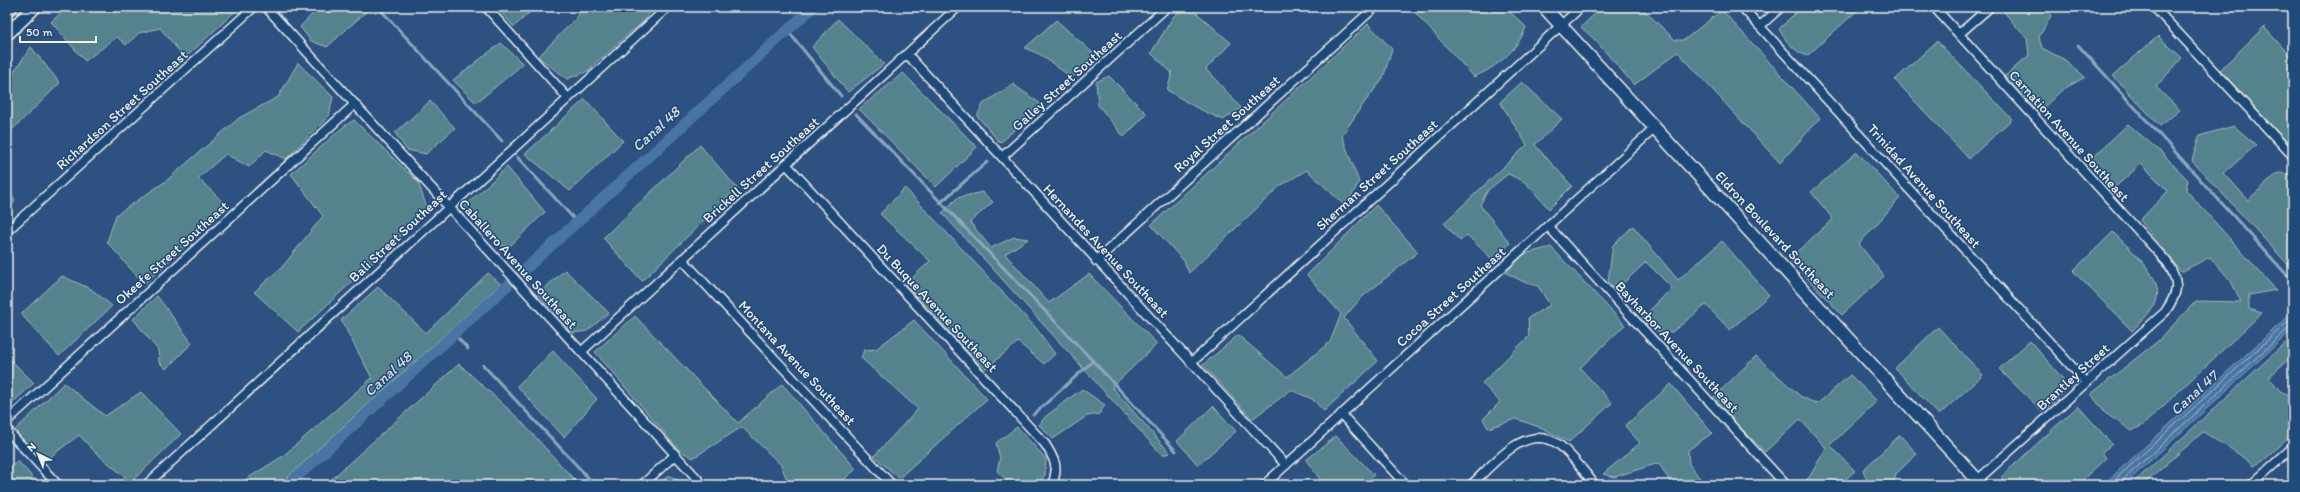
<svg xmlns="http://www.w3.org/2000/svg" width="2300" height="492" font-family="Itim,sans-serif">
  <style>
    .green { fill: #54838d; stroke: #a4baba }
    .water { fill: #4875a3; stroke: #8da7bf }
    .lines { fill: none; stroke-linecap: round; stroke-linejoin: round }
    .shore { stroke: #afbfcc; stroke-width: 1 }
    .stream { stroke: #8da7bf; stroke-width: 3 }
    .canal { stroke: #4875a3; stroke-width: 11 }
    .street-casing { stroke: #f4f1e8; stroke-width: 11 }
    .secondary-casing { stroke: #f4f1e8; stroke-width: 15 }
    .street { stroke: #1f4a7a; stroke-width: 8 }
    .secondary { stroke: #1f4a7a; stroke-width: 12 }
    .labels { text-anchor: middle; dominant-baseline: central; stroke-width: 3; stroke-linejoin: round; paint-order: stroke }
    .street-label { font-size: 14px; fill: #f4f1e8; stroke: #1f4a7a }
    .water-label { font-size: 15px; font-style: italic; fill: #dadede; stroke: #1f4a7a }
  </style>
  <rect width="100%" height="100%" fill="#2d5180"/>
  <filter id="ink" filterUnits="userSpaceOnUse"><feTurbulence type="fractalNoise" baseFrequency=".025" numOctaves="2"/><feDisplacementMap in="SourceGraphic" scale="8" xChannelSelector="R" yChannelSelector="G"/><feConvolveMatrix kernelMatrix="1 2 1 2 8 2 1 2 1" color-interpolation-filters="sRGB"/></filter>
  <g filter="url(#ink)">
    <g class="green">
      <path d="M67,7h173l-55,51 -25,-30 -21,5 -13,12 -9,-8 -32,24 -34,-39z"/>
      <path d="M319,7h46l3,3 -41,37 -16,-6 -11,-14z"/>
      <path d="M496,7h39l-21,20z"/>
      <path d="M571,7h82l-7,12 -60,53 -19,7 -29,-22 41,-42z"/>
      <path d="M1184,7h6l41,36 -25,26 35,39 -18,12 -28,-13 -28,-17 5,-17 -21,-20 22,-36z"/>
      <path d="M1410,7h95l21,20c-9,24 -29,40 -52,50z"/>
      <path d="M1602,7h39l34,33h9l38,-30 98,108 -40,45 -102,-111 -44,33 -38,-44 -15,-14z"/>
      <path d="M1801,7h60l-54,49c-12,-4 -23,-16 -28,-27z"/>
      <path d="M2009,7h38l4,9 -12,21 3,11 23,12 20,17 -23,13 -24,23 -34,-36 25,-22 -2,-16 -23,-27z"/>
      <path d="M838,19l46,45 -36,28 -36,-45z"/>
      <path d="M1056,20l38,34 -22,24 -31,-23 -16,-7z"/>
      <path d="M1368,24l24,25 -9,29 -24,32 -17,26 17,46 -13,25 -39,-37 -27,16 -91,87 -5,-12 -33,-36z"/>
      <path d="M2264,27l29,32v87l-11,-9 -62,-67z"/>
      <path d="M2158,36l24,22 -26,29 24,23 -20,16 -47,-50z"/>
      <path d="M1937,41l75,78 -43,40 -74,-79z"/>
      <path d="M501,43l22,21 -47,39 -23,-23z"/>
      <path d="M31,47l29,36 -53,52v-59l6,-3z"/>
      <path d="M298,63l35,34 -4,19 -43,43 -20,-9 -17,17 -23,-13 -28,24 30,29 -84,77 -37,-42 9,-27 50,-34 73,-63 39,-21z"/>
      <path d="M903,73l74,74 -41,40 -77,-78z"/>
      <path d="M1109,76l38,38 -23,23 -26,-32 -2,-23z"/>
      <path d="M1522,82l40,37 -27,26 37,41 -23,23 -24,-27 -17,-8 -20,16 -8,15 30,38 -16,18 -27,-26 -7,6 -16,-18 83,-78 -27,-43z"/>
      <path d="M1013,84l29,21 -42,38 -23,-27 6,-12z"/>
      <path d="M585,99l38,42 -53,50 -45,-37z"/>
      <path d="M430,101l25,27 -29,26 -19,-4 -12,-17z"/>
      <path d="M354,120l64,62 10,29 -130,121 -44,-40 29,-26 40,-50 -32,-42 52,-47z"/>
      <path d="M2128,124l35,30 25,26 -2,10 90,100 -27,5v14l13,4 -119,112 -11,6 -27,-18 -14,-19 67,-53 38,-40 45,1 -10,-21 -21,-24 -29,15 -41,-52 28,-29 -27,-27 -28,25 -25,-27z"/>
      <path d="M2234,126l22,19 -32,28 24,27 30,-27 15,1v96l-101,-109 7,-25z"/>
      <path d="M700,145l37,43 -95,93 -39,-43z"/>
      <path d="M1857,152l43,46 -41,46 25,32 -42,39 -53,-56 44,-40 -22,-27z"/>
      <path d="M507,167l38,45 -34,33 -10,1 -37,-39z"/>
      <path d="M905,188l131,140 19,26 -11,10 -26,-22 -34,28 -78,-86 24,-23 -50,-47z"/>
      <path d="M7,189l8,11 -8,16z"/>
      <path d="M982,192l11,10 -23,20 21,26 23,-11 14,2 -23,15 44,49 40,-29 68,70 -45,43 58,66 -8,2 -220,-242 15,-15z"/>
      <path d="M1376,205l42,47 -57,46 -17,20 34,43 -54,50 -12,-12 -21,-9 -39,29 -49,-54 35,-30 49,42 43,-35 11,-28 -34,-39z"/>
      <path d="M1633,226l45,54 44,-39 47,54 -39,35 -24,-25 -34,27 -11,1 -21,-13 32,-32 -26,-26 -31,29 -7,-10 5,-36z"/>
      <path d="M2113,232c16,17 53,45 43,70 -4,10 -17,21 -24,29l-59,-60z"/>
      <path d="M1551,247l74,78 -45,43 32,35 -43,39 -27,-14 -26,-9 -28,9 -5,-9 17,-17 -18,-19 47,-47 -1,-18 22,-13 -12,-19 -12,-3 -20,-10 18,-19z"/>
      <path d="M565,270l44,43 -22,18 -14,2 -35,-39z"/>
      <path d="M488,273l13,11 -222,201h-42l46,-29 89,-78 -31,-58 37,-33 48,46z"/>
      <path d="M62,276l29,13 21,17 -53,50 -38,-42z"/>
      <path d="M157,296l35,47 -26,26 -7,-7 -1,-12 -25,-31z"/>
      <path d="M635,316l103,107 44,-39 74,85 -18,16h-49l-8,-20 -39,-38 -49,31 -14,-8 -84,-98z"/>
      <path d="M914,320l73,79 -88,79 -25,-22 44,-47 -57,-51 3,-8 12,-1z"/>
      <path d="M1938,327l45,48 -44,40 -44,-47z"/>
      <path d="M2293,336v19l-24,22 11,14 13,6v37l-30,27 -10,5c-16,-15 -32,-23 -50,-34l-60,53h-12z"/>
      <path d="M2030,341l33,38v14l-20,19 -44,-43z"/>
      <path d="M553,351l44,48 -33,38 -47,-51z"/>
      <path d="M7,356l27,27 -24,22h-3z"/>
      <path d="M1756,356l44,40 17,8 33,-29 27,26 -47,44 25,26 -16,14h-37l8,-9 16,-28 -26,-29 -35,33 -53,-53z"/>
      <path d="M459,364l60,55 60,66h-254z"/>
      <path d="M64,383l41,33 36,-24 40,42 -50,48 -36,-30 -16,-17 -34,26 -32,-29z"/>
      <path d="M1671,384l41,49 -24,17 1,14 16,21h-33l-13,-22 -45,14 -11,-3 37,-31 -15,-17z"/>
      <path d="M1082,389l23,16 -6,9 -12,2 -34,23 -14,-14 7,-9z"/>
      <path d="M1213,406l23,25 -38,34 -21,-24z"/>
      <path d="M2078,406l34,38 -10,8 4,6 -29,27h-75v-9z"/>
      <path d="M1017,427l29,32 -1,16 -7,10h-26l-15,-14 3,-13 -4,-15z"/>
      <path d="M1900,435l17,19 -21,20 -3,11h-24l-6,-15z"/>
      <path d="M1336,436l38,39 -11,10h-39l-18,-25z"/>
      <path d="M18,461l19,21 -3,3h-27v-15z"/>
      <path d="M669,475l16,10h-27z"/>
    </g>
    <path class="water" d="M2293,312v17l-169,156h-21z"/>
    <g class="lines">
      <g class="shore">
        <path d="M2109,485l184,-168"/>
        <path d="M2121,485l2,-5 166,-152 4,-1"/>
      </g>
      <g class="stream">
        <path d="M378,7l124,134"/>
        <path d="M787,30l54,66"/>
        <path d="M2078,45l209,230"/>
        <path d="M856,114l237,247 83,90"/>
        <path d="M517,157l60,65"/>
        <path d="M940,203l47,-41"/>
        <path d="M454,334l14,15"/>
        <path d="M483,365l112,120"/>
        <path d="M1033,415l60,-54"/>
      </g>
      <g class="canal">
        <path d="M520,274l293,-267"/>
        <path d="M288,485l220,-200"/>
      </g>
      <g class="street-casing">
        <g id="street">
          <path d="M266,7l437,478"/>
          <path d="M486,7l81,90"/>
          <path d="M1742,7l344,375"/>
          <path d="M1934,7l233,255c13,21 12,30 -2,50l-193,173"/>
          <path d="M2154,7l139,149"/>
          <path d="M1760,26l21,-19"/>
          <path d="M1959,34l31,-27"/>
          <path d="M907,54l379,411"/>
          <path d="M1002,157l165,-150"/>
          <path d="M786,164l259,280c10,16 14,23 7,41"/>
          <path d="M1548,226l238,259"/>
          <path d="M7,231l247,-224"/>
          <path d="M682,259l210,226"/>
          <path d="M1096,261l279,-254"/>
          <path d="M581,352l377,-345"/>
          <path d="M1191,363l390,-356"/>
          <path d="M1341,414l65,71"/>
          <path d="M7,421l348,-317"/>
          <path d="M7,430l51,55"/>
          <path d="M146,485l522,-478"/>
          <path d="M642,485l33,-30"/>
          <path d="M1264,485l391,-357"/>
          <path d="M1471,485c22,-20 54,-63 87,-41 14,10 26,28 37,41"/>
          <path d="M2251,485l42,-38"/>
        </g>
      </g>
      <g class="secondary-casing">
        <g id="secondary">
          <path d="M1544,7l438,478"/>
          <path d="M7,10l4,-3"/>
          <path d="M7,34l28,-27"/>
        </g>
      </g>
      <use href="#street" class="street"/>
      <use href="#secondary" class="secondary"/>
    </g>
  </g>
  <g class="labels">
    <g class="street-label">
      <text transform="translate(1067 81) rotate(-42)">Galley Street Southeast</text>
      <text transform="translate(122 110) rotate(-42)">Richardson Street Southeast</text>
      <text transform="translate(1227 124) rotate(-42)">Royal Street Southeast</text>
      <text transform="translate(2069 136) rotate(48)">Carnation Avenue Southeast</text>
      <text transform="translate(761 170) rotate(-42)">Brickell Street Southeast</text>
      <text transform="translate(1377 175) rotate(-42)">Sherman Street Southeast</text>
      <text transform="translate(1924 186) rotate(48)">Trinidad Avenue Southeast</text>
      <text transform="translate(1775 235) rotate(47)">Eldron Boulevard Southeast</text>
      <text transform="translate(398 236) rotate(-43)">Bali Street Southeast</text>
      <text transform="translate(1106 251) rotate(47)">Hernandes Avenue Southeast</text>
      <text transform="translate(172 253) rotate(-42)">Okeefe Street Southeast</text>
      <text transform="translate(518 264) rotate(48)">Caballero Avenue Southeast</text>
      <text transform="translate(1451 297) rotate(-42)">Cocoa Street Southeast</text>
      <text transform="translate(937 308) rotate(47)">Du Buque Avenue Southeast</text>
      <text transform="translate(1677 347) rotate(47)">Bayharbor Avenue Southeast</text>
      <text transform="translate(797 363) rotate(47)">Montana Avenue Southeast</text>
      <text transform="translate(2073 377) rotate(-42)">Brantley Street</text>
    </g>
    <g class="water-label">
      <text transform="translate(656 129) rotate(-42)">Canal 48</text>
      <text transform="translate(388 374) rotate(-42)">Canal 48</text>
      <text transform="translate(2194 393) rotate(-42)">Canal 47</text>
    </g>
  </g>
  <rect width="2300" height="492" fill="none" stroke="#1f4a7a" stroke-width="24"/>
  <rect x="12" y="12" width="2276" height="468" fill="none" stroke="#f4f1e8" stroke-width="1.5" filter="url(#ink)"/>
  <g transform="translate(38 454) rotate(317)" stroke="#1f4a7a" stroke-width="3" paint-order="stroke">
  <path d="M0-3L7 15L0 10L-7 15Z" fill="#f4f1e8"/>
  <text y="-6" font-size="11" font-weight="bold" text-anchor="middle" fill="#f4f1e8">N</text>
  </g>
  <path d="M20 36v6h76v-6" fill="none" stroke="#f4f1e8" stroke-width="2"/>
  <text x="26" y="36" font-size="12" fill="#f4f1e8" stroke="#1f4a7a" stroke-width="3" paint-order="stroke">50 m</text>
</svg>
